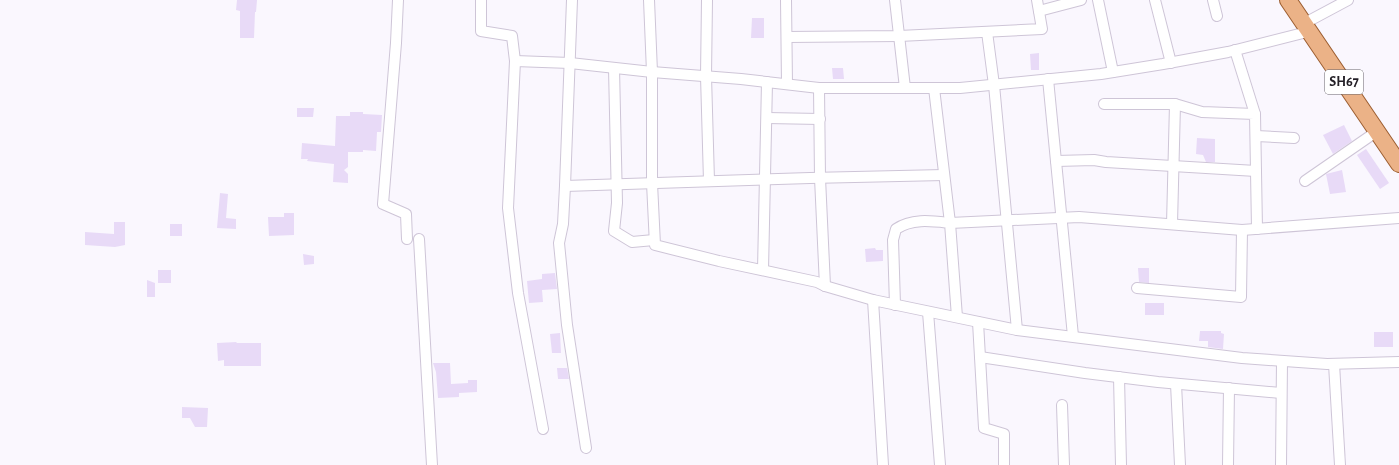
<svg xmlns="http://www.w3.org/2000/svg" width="1399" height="465" font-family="'Alegreya Sans',sans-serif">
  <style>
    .building { fill: #e8daf7 }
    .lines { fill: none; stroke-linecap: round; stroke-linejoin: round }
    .minor-casing { stroke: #cec5d7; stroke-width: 12 }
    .primary-casing { stroke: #9c5e31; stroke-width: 18 }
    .minor { stroke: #fff; stroke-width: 10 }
    .primary { stroke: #ebb287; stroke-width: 16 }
    .labels { text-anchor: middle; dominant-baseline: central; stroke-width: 3; stroke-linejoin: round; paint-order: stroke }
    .shield { fill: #fff; stroke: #666368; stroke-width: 1 }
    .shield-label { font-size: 14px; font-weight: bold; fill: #242027 }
  </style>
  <rect width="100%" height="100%" fill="#faf7fe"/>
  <g class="building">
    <path d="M237,0h20l-1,12h-1l-1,26h-14v-27l-4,-1z"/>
    <path d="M752,18h12v20h-13z"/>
    <path d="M1039,53v17h-8l-1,-16z"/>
    <path d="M832,68h11l1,11h-11z"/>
    <path d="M297,108h17l-1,9h-16z"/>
    <path d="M350,112h13v2l19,1 -1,17h-4l-1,19 -13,-1v2h-15v15l-4,3 4,4v9l-15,-1 1,-18 -27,-3 1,-2h-7l1,-16 33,3 1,-30h14z"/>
    <path d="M1344,125l8,16 -19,13 -10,-19z"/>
    <path d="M1197,138l18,1v23h-9l-3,-7 -7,-1z"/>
    <path d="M1366,149l23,34 -9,6 -23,-34z"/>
    <path d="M1342,170l4,22 -16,2 -4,-20z"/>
    <path d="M220,193l8,1 -2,24 10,1v10l-19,-1z"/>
    <path d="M284,213h10v22l-25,1 -1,-19h16z"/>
    <path d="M114,222h11v23l-10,2 -30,-2v-13l29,2z"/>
    <rect x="170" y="224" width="12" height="12"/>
    <path d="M875,248l1,2h7v11l-17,1 -1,-13z"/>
    <path d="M303,254l11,2v8l-10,1z"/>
    <path d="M1138,268h11v15l-10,-1z"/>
    <rect x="158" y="270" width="13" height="13"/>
    <path d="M555,273l2,16 -15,1 1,12 -14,1 -2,-22 15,-2v-5z"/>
    <path d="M147,280l8,3v14h-8z"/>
    <rect x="1145" y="303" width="19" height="12"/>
    <path d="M1200,331h21v2l3,1 -1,15 -15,-2v-6h-9z"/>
    <rect x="1374" y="332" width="19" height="15"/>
    <path d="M560,333l1,20h-9l-2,-19z"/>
    <path d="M237,342l-1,1h25v23h-37v-6l-6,1 -1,-18z"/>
    <path d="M433,363h17l1,21 17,-1v-3h9v12l-18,1v4l-21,1 -2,-26z"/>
    <path d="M557,368h10l2,11h-11z"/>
    <path d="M182,407l26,1 -1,19h-12l-5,-9h-8z"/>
  </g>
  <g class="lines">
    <g class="minor-casing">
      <g id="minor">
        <path d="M398,0l-2,43 -13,161 23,10 1,25"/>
        <path d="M481,0v31l31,5 3,25"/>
        <path d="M572,0l-7,186 -2,38 -4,19 8,82 19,123"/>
        <path d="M649,0l3,72v111l3,62 64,16 98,21 8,4 48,14"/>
        <path d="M707,0l-1,76 3,105"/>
        <path d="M786,0l1,84"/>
        <path d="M895,0l10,88"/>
        <path d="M1098,0l15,72"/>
        <path d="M1155,0l16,63"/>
        <path d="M1213,0l4,16"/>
        <path d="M1039,11l42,-11"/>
        <path d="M1305,23l43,-23"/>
        <path d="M987,32l7,53 23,245"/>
        <path d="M787,37l112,-1 143,-7 -5,-29"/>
        <path d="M1235,50l20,64"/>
        <path d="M614,68l3,135 -3,28 18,11 22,-2"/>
        <path d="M1048,79l25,257"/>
        <path d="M819,88l1,90 5,108"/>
        <path d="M934,88l16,135 129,-6 163,13 157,-12"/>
        <path d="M1104,104h71l27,8 53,2 2,115"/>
        <path d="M767,118l53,1"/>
        <path d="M1256,136l38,2"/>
        <path d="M1056,161l38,-1 12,2 150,9"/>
        <path d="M1305,181l71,-49"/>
        <path d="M565,186l245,-8 134,-3"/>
        <path d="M1172,224l3,-120"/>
        <path d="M419,239l13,226"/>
        <path d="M763,270l4,-188"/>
        <path d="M1137,288l104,9 1,-67"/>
        <path d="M895,305l-2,-65 3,-11c16,-11 36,-8 54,-6l7,94"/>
        <path d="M928,312l12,153"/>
        <path d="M978,322l6,106 20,6v31"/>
        <path d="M980,357l105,16 73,9 123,11"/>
        <path d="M1334,364l6,101"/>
        <path d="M1119,377l2,88"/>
        <path d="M1176,384l4,81"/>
        <path d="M1062,405l2,60"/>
        <path d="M543,429l-25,-136 -10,-85 7,-147 55,2 82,9 89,7 78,9h141l141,-14 62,-10 65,-12 83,-21"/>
        <path d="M883,465l-10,-165 144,30 225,28 85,6 72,-2"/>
        <path d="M1228,465l1,-77"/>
        <path d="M1281,465l1,-104"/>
      </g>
    </g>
    <g class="primary-casing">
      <path id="primary" d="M1288,0l111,164"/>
    </g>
    <use href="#minor" class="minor"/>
    <use href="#primary" class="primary"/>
  </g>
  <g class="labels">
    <rect class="shield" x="1325" y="70" width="38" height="24" rx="3"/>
    <g class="shield-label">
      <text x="1344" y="82">SH67</text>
    </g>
  </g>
</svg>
